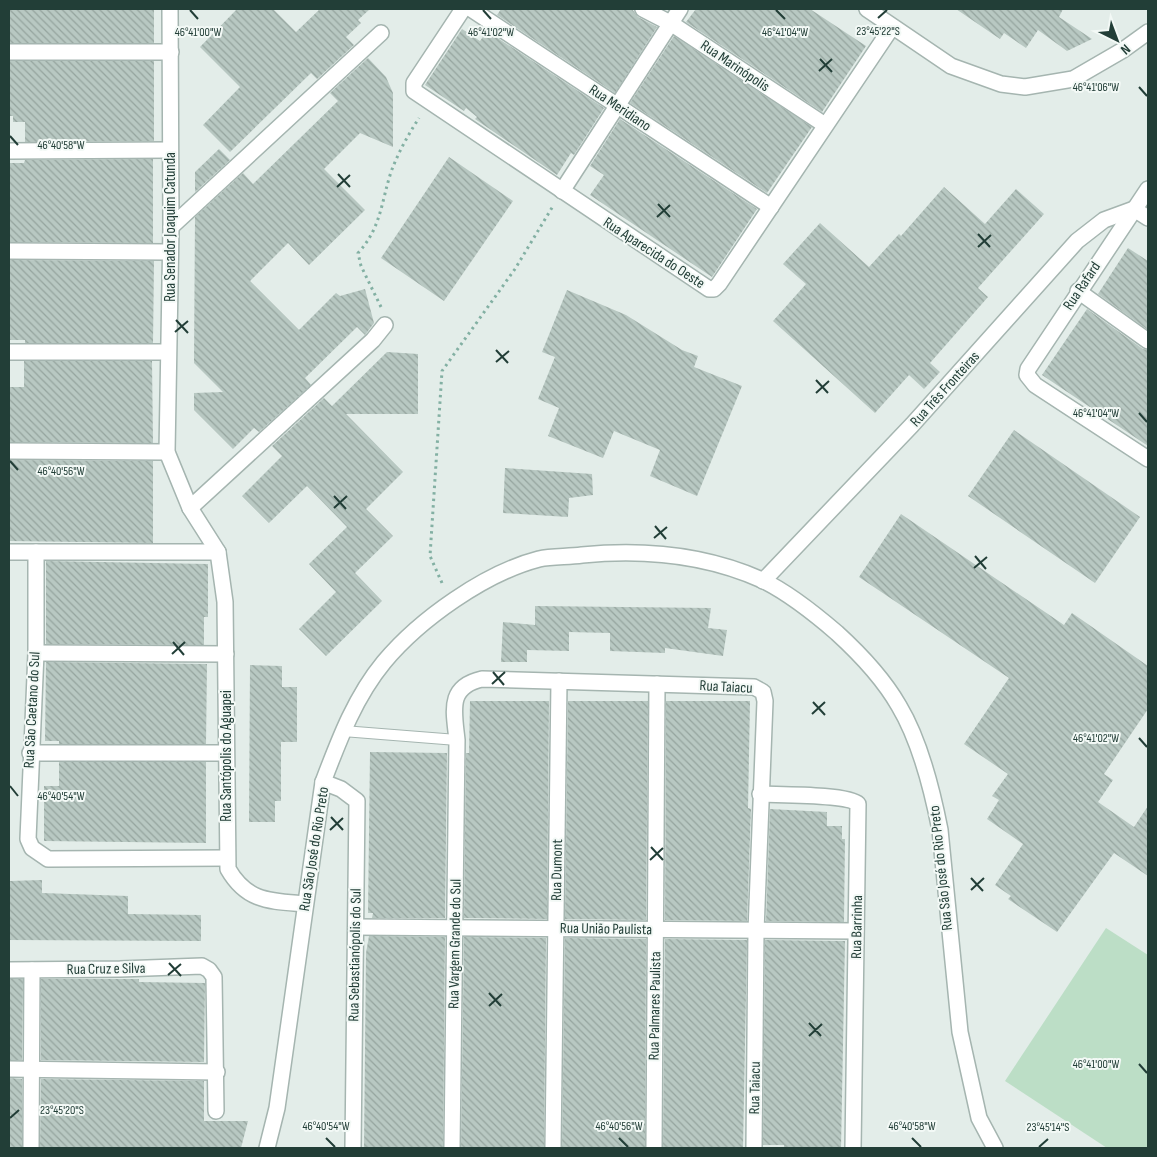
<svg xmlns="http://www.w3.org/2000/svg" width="1157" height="1157" font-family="'Sofia Sans Condensed',sans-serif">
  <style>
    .garden { fill: #bcdec6 }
    .building { fill: url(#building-back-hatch) }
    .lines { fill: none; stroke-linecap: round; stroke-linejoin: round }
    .lane-casing { stroke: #a5b5b0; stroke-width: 12 }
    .street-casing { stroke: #a5b5b0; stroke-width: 18 }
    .path { stroke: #83b0a3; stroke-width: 3; stroke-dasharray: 2.5 4; stroke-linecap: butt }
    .lane { stroke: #fff; stroke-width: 10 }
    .street { stroke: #fff; stroke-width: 15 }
    .ticks { fill: none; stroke: #223e37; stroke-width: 2 }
    .labels { text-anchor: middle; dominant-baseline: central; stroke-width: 4; stroke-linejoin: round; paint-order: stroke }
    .street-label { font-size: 15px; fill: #223e37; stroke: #f3f9f6 }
    .ticks-label { font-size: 12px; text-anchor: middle; fill: #223e37; stroke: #f3f9f6; stroke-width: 4; stroke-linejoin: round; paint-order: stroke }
  </style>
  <defs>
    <pattern id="building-back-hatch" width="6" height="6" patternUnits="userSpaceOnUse" patternTransform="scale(1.25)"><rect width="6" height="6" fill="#b8c8c2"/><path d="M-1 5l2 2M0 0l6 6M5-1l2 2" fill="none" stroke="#95a49e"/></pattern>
  </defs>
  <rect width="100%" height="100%" fill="#e3ede9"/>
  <path class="garden" d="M1106,928l42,27v193h-41l-102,-67z"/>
  <g class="building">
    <rect x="9" y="9" width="145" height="34"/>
    <path d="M237,9h36l23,23 24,-23h50l-12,11 3,3 -15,14 8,8 -37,34 -6,-6 -81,79 -27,-27 37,-38 -40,-40z"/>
    <path d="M501,9h131l6,8 19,10 -42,66 -118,-78z"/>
    <path d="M696,9h114l56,37 -44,66 -136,-90z"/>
    <path d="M956,9h107l-4,8 33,22 -25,12 -29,-21 -12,18 -22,-15 -4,6z"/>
    <path d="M462,29l18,12 7,-10 117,77 -30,47 -3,-2 -14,22 -82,-56 2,-2 -11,-9 -2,3 -39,-26z"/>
    <path d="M674,36l138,91 -45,66 -137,-90z"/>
    <path d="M368,58l18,19 7,16v54l-33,-14 -36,36 41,41 -56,55 -21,-22 -38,38 49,49 37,-37 4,3 25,-7 9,34 -9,12 -8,-8 -52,51 6,7 -52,47 -5,-4 -21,21 -39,-39v-17l29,-1 -29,-29 1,-146 48,-44 10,11 85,-83 -8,-8z"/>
    <path d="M9,61h145v80l-129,1v-20h-12v-6h-4z"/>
    <path d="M620,119l137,90 -45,68 -122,-82 14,-20 -14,-9z"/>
    <path d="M219,149l11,11 -35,32v-20z"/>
    <path d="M449,157l64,44 -69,100 -63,-43z"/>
    <path d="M153,159v84l-144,-1v-79h15l1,-3z"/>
    <path d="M944,187l41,37 31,-35 28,25 -66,74 10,9 -58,66 10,9 -16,17 -15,-14 -34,38 -102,-92 33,-37 -23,-20 37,-41 49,44 30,-33 2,2z"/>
    <path d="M1128,248l20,13v69l-50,-36z"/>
    <path d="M9,260l145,1 -1,82h-128v-3h-16z"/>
    <path d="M567,290l59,25 56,35 16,6 -4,11 48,19 -45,110 -47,-20 10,-26 -46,-19 -11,27 -55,-22 11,-28 -21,-9 17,-42 -13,-5z"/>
    <path d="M1087,309l56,40 5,1v96l-106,-71z"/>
    <path d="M387,352l31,2v60h-72l57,58 -37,37 27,27 -38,37 27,28 -56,55 -27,-27 37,-37 -27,-28 38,-37 -40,-41 -38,37 -27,-27 40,-40 -10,-10 52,-48 8,8z"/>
    <path d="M24,361h128l1,82 -144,-1v-55h15z"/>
    <path d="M1014,430l126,87 -45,66 -127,-87z"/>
    <path d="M9,460l144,1v82l-144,-2z"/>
    <path d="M505,468l87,6 1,21 -24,3 -1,19 -65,-4z"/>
    <path d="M901,514l163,111 8,-12 76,53v43l-44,65 9,6 -15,22 36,25 14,-21v70l-34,-23 -57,79 -49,-33 3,-3 -16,-11 28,-41 -36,-25 12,-19 -7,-4 16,-22 -44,-30 45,-66 -150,-101z"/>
    <path d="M46,561l162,3v53h-4v28l-158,-1z"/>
    <path d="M535,606l176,2 -3,20 19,2 -4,26 -58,-8v5l-55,-2v-18l-41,-1v19l-42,-1v12h-26l2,-40 32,3z"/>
    <path d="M46,662l161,2 -1,80h-147v-3h-14z"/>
    <path d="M250,665l32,1v21h15v55h-16v59h-6v21h-26z"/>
    <path d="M470,701h79l-2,218 -83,-1 2,-165h3z"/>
    <path d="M568,701h80l-2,219 -81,-1z"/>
    <path d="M666,701h84l-2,107 3,1 -4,112 -82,-1z"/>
    <path d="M370,752l77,1 -2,165h-73l1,-5h-5z"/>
    <path d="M59,762h147v81l-162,-2v-55h15z"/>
    <path d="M770,809l57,3v14h15v13h3l-1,83 -78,-1z"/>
    <path d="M42,880v13l86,3v18l73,1v26l-192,-1v-59z"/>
    <path d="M369,936l76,1 -2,211h-79l2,-195z"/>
    <path d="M464,937l82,1 -2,210h-83z"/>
    <path d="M565,938l81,1 -1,209h-83z"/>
    <path d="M665,939l82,1 -4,208h-80z"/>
    <path d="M765,940l80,1 -4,207h-57v-3h-21z"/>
    <path d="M9,979h14l-1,81h-13z"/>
    <path d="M41,979h98v3l66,1 -1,79 -163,-2z"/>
    <path d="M9,1078l13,1v69h-13z"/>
    <path d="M41,1079l163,2v40h44l-7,27h-201z"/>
  </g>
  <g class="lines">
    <g class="lane-casing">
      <path id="lane" d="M343,731l114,9"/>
    </g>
    <g class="street-casing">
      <g id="street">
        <path d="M170,9l1,218 -4,225 23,56 28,44 7,50 3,267c19,33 42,32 77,35"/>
        <path d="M463,9l-49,74v8l295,198h5l5,-5 173,-257"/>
        <path d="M471,9l300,198"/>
        <path d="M643,9l29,15 153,101"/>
        <path d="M867,9l84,57 50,18 24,3 48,-8 50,-29 25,-18"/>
        <path d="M9,52h162"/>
        <path d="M9,151l160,-1"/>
        <path d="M1148,189l-120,180 -1,6 8,10 113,74"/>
        <path d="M562,191l118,-182"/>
        <path d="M171,227l210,-194"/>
        <path d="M9,251l160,1"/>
        <path d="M1078,291l70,50"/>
        <path d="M9,352h159"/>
        <path d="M9,451l158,1"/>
        <path d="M190,508l183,-168 12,-15"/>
        <path d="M9,552h209"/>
        <path d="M36,552v101l-8,186 4,9 16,11 179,-1"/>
        <path d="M763,581l149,-156 165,-184 27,-21 30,-11 14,9"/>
        <path d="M36,653l190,1"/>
        <path d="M30,753h196"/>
        <path d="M323,782l18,7 16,12 -4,347"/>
        <path d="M760,794c17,1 88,0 98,10l-5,344"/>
        <path d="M356,927l500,4"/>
        <path d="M9,970l111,-1 82,-3 7,4 5,7 2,134"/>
        <path d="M9,1069l208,3"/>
        <path d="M31,1148l1,-178"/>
        <path d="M267,1148l10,-40 46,-326c16,-42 32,-85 61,-120 36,-43 101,-89 155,-103 13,-3 29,-2 43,-4 61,-6 124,0 180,25 27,13 53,34 75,53 23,21 46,45 62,73 21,35 33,83 41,124l20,202 19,86 16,30"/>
        <path d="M452,1148l5,-408c-3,-29 -10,-53 25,-61l272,8 9,5 2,9 -9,230 -2,217"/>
        <path d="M553,1148l6,-467"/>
        <path d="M654,1148l3,-464"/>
      </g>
    </g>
    <g class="path">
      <path d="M381,307l-20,-41 -3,-13c23,-25 23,-50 33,-81 7,-19 17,-37 28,-54"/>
      <path d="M442,583l-12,-27 12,-185 73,-102 38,-63"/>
    </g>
    <use href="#lane" class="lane"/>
    <use href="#street" class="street"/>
  </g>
  <path class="ticks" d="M190,10l8,9M483,10l8,9M776,10l9,9M878,18l9,-8M820,59l12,13M819,71l13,-12M1139,87l8,9M10,136l8,9M338,174l12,13M337,187l13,-12M658,204l12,13M657,217l13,-12M978,234l12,13M978,247l13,-12M176,320l12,13M175,332l13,-11M496,350l12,13M496,362l13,-11M816,380l12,13M816,393l13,-12M1139,413l8,9M10,461l8,9M334,496l12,13M334,508l13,-12M655,526l11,13M654,538l13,-11M975,556l11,13M974,568l13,-11M173,642l11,13M172,654l13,-12M493,672l11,13M492,684l13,-12M813,702l12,13M812,714l13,-12M1139,738l8,9M10,786l8,10M331,817l12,13M330,830l13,-12M651,847l12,13M650,860l13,-12M971,878l12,13M971,890l13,-12M169,963l12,13M168,975l13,-11M489,993l12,13M489,1006l13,-12M809,1023l12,13M809,1036l13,-12M1139,1064l8,9M10,1118l9,-8M326,1138l9,9M619,1138l9,9M912,1138l9,9M1039,1147l9,-8"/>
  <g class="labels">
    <g class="street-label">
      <text transform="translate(735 66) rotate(34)">Rua Marinópolis</text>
      <text transform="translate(620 108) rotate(34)">Rua Meridiano</text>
      <text transform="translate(170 227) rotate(-90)">Rua Senador Joaquim Catunda</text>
      <text transform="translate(654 253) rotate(33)">Rua Aparecida do Oeste</text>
      <text transform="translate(1082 286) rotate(-56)">Rua Rafard</text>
      <text transform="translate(945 389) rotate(-48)">Rua Três Fronteiras</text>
      <text transform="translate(726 687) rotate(3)">Rua Taiacu</text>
      <text transform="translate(32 710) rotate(-87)">Rua São Caetano do Sul</text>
      <text transform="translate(226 756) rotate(-90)">Rua Santópolis do Aguapei</text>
      <text transform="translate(314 849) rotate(-81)">Rua São José do Rio Preto</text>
      <text transform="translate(941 868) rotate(-96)">Rua São José do Rio Preto</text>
      <text transform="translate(557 870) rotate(-89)">Rua Dumont</text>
      <text transform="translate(857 927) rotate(-89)">Rua Barrinha</text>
      <text transform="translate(606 929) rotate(1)">Rua União Paulista</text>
      <text transform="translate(455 944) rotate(-89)">Rua Vargem Grande do Sul</text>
      <text transform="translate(355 955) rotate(-89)">Rua Sebastianópolis do Sul</text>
      <text transform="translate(106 969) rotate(-1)">Rua Cruz e Silva</text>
      <text transform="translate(655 1006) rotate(-89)">Rua Palmares Paulista</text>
      <text transform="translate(755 1088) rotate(-89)">Rua Taiacu</text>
    </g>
  </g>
  <g class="ticks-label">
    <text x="878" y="35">23°45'22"S</text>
    <text x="198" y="36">46°41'00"W</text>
    <text x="491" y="36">46°41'02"W</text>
    <text x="785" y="36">46°41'04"W</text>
    <text x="1096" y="91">46°41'06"W</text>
    <text x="61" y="149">46°40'58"W</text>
    <text x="1096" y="417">46°41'04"W</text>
    <text x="61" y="475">46°40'56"W</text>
    <text x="1096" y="742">46°41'02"W</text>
    <text x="61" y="800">46°40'54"W</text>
    <text x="1096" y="1068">46°41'00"W</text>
    <text x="62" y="1114">23°45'20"S</text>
    <text x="326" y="1130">46°40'54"W</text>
    <text x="619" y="1130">46°40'56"W</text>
    <text x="912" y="1130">46°40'58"W</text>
    <text x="1048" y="1131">23°45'14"S</text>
  </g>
  <rect width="1157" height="1157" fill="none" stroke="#223e37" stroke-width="20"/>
  <g transform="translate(1117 40) rotate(138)" stroke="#f3f9f6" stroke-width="4" paint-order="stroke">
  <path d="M0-4L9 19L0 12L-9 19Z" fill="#223e37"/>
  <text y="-8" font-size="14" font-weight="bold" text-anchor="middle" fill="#223e37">N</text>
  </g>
</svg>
